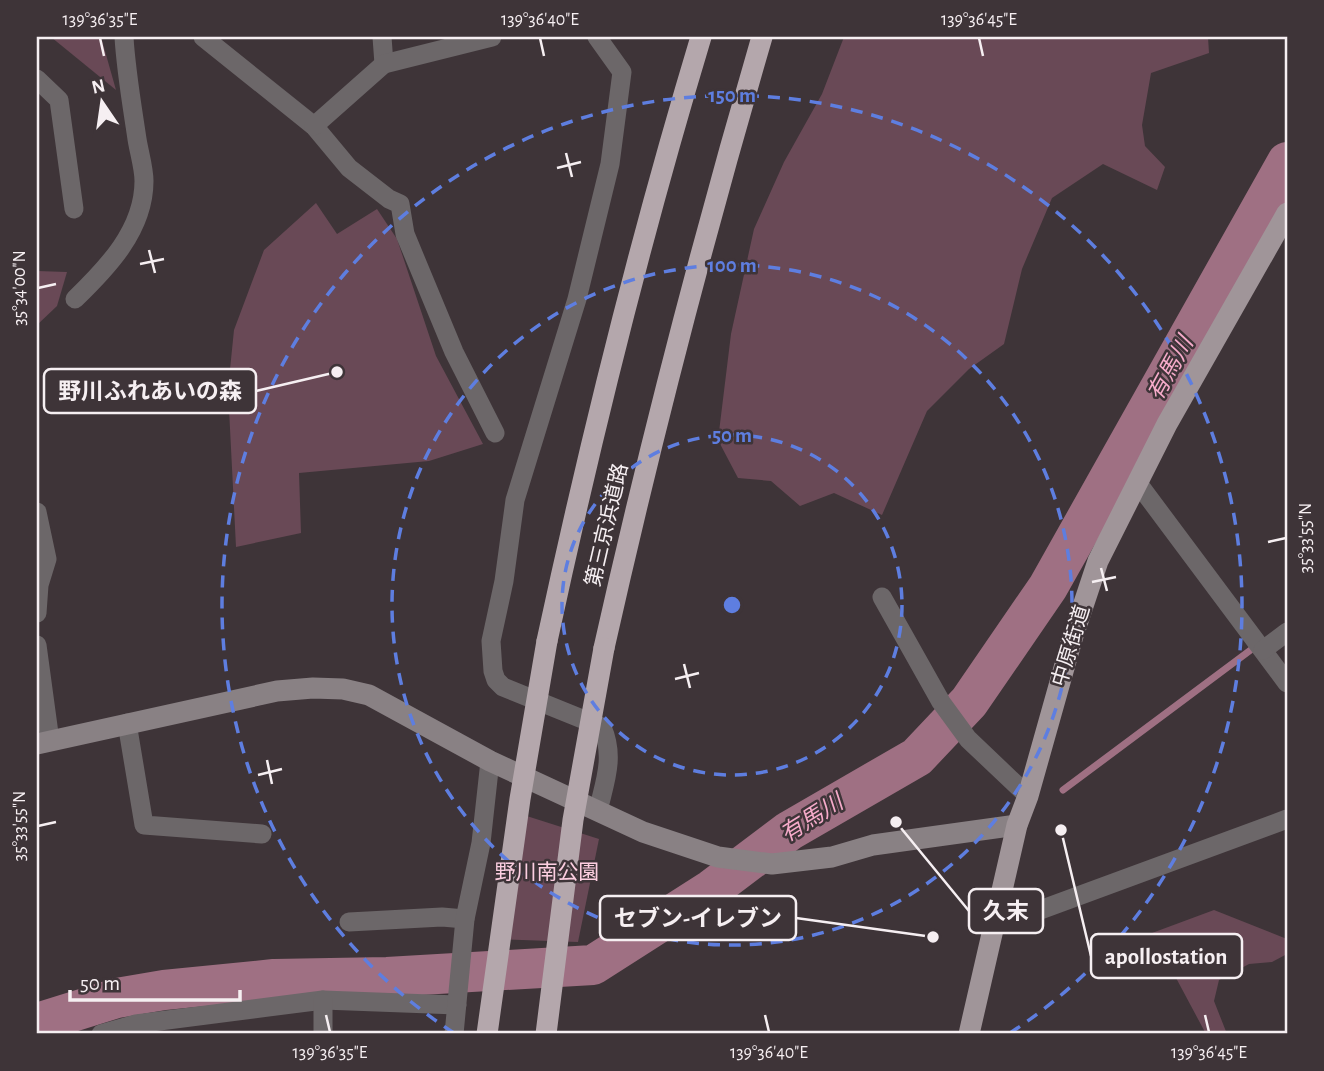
<svg xmlns="http://www.w3.org/2000/svg" width="1324" height="1071" font-family="'Alegreya Sans','Noto Sans JP',sans-serif">
  <style>
    .green { fill: #694956 }
    .lines { fill: none; stroke-linecap: round; stroke-linejoin: round }
    .stream { stroke: #9f7083; stroke-width: 7 }
    .river { stroke: #9f7083; stroke-width: 40 }
    .street { stroke: #6c6769; stroke-width: 19 }
    .secondary { stroke: #898184; stroke-width: 21 }
    .primary { stroke: #a09599; stroke-width: 21 }
    .highway { stroke: #b4a7ac; stroke-width: 21 }
    .highway-bridge { stroke: #b4a7ac; stroke-width: 21 }
    .ticks { fill: none; stroke: #f6eff2; stroke-width: 2.5 }
    .ring { fill: none; stroke: #5e7ee0; stroke-width: 3.5; stroke-dasharray: 12 9 }
    .labels { text-anchor: middle; dominant-baseline: central; stroke-width: 5; stroke-linejoin: round; paint-order: stroke }
    .street-label { font-size: 21px; fill: #f6eff2; stroke: #3e3438 }
    .park-label { font-size: 21px; fill: #fccee0; stroke: #3e3438 }
    .water-label { font-size: 23px; font-style: italic; fill: #f6abca; stroke: #3e3438 }
    .centre { fill: #5e7ee0; stroke: #3e3438; stroke-width: 3.5 }
    .ring-label { font-size: 21px; text-anchor: middle; font-weight: bold; fill: #5e7ee0; stroke: #3e3438; stroke-width: 5; stroke-linejoin: round; paint-order: stroke }
    .leader { fill: none; stroke: #f6eff2; stroke-width: 2.5 }
    .callout-dot { fill: #f6eff2; stroke: #3e3438; stroke-width: 2.5 }
    .callout { fill: #3e3438; stroke: #f6eff2; stroke-width: 2.5 }
    .callout-label { font-size: 23px; text-anchor: middle; font-weight: bold; fill: #f6eff2 }
    .neatline { fill: none; stroke: #f6eff2; stroke-width: 2.5 }
    .ticks-label { font-size: 18px; text-anchor: middle; fill: #f6eff2 }
  </style>
  <rect width="100%" height="100%" fill="#3e3438"/>
  <g class="green">
    <path d="M51,37h50l15,53z"/>
    <path d="M844,37h364l1,16 -58,20 -9,52 3,21 20,21 -8,23 -54,-26 -51,34 -30,71 -18,75 -35,25 -42,42 -45,104 -48,-22 -34,13 -29,-25 -33,-3 -20,-38 13,-106 23,-105 30,-67 38,-68z"/>
    <path d="M316,203l21,31 40,-25 20,30 39,117 47,88 -54,17 -130,12 2,60 -65,14 -8,-158 6,-59 30,-80z"/>
    <path d="M37,271l30,1 -10,34 -20,19z"/>
    <path d="M511,811l88,28 -21,103 -84,-3z"/>
    <path d="M1214,910l73,29v15l-15,8 -23,2 -30,16 -5,21 13,33h-21l-54,-101z"/>
  </g>
  <g class="lines">
    <path class="stream" d="M1063,790l193,-144"/>
    <path class="river" d="M37,1023l80,-25 47,-8 110,-11 113,-2 206,-12 119,-76 77,-58 128,-74 52,-55 79,-115 239,-425"/>
    <g class="street">
      <path d="M203,37l111,89 35,42 40,31 11,5 5,30 49,118 41,81"/>
      <path d="M382,37l2,27"/>
      <path d="M597,37l25,35 -12,92 -33,135 -62,201 -11,81 -13,60 2,30 3,9 7,7 99,40c13,30 3,54 -4,84"/>
      <path d="M37,79l22,21 15,109"/>
      <path d="M314,126l70,-62 108,-27"/>
      <path d="M75,299c32,-31 69,-69 69,-118 0,-13 -5,-29 -7,-42 -5,-34 -11,-68 -13,-102"/>
      <path d="M1137,482l150,201"/>
      <path d="M37,512l10,47 -8,26 -2,28"/>
      <path d="M882,597l59,105 27,37 60,57"/>
      <path d="M37,645l13,96"/>
      <path d="M1263,650l24,-18"/>
      <path d="M127,723l17,102 118,9"/>
      <path d="M997,918l35,-5 255,-94"/>
      <path d="M349,922l93,-5 23,2"/>
      <path d="M101,1034l35,-10 187,-24 134,5"/>
      <path d="M323,1034v-34"/>
      <path d="M454,1034l11,-115 16,-76 9,-82"/>
    </g>
    <path class="secondary" d="M37,744l240,-53 36,-3 30,1 26,6 121,66 153,71 75,25 54,7 60,-7 41,-12 144,-20"/>
    <path class="primary" d="M969,1034l48,-209 11,-29 45,-160 25,-75 69,-137 120,-211"/>
    <g class="highway">
      <path d="M547,641c44,-204 94,-405 154,-604"/>
      <path d="M604,648c46,-205 99,-409 158,-611"/>
    </g>
    <g class="highway-bridge">
      <path d="M487,1034l33,-235 27,-158"/>
      <path d="M546,1034l27,-214 31,-172"/>
    </g>
  </g>
  <path class="ticks" d="M100,38l4,18M540,38l4,18M979,38l4,18M566,153l6,24M557,168l24,-6M149,250l6,23M140,264l24,-5M38,288l18,-4M1268,542l18,-4M1101,568l6,23M1092,582l24,-5M684,664l6,24M675,679l24,-6M267,760l5,24M258,775l24,-6M38,826l18,-4M326,1015l4,17M765,1015l4,17M1205,1015l4,17"/>
  <g class="ring">
    <circle cx="732" cy="605" r="170"/>
    <circle cx="732" cy="605" r="340"/>
    <path d="M454 1033A510 510 0 1 1 1010 1033"/>
  </g>
  <g class="labels">
    <g class="street-label">
      <text transform="translate(607 525) rotate(-77)">第三京浜道路</text>
      <text transform="translate(1071 646) rotate(-73)">中原街道</text>
    </g>
    <g class="park-label">
      <text x="547" y="872">野川南公園</text>
    </g>
    <g class="water-label">
      <text transform="translate(1171 369) rotate(-61)">有馬川</text>
      <text transform="translate(812 819) rotate(-32)">有馬川</text>
    </g>
  </g>
  <circle cx="732" cy="605" r="10" class="centre"/>
  <g class="ring-label">
    <text x="732" y="102">150 m</text>
    <text x="732" y="272">100 m</text>
    <text x="732" y="442">50 m</text>
  </g>
  <path class="leader" d="M337 372L256 391M896 822L969 911M933 937L796 918M1061 830L1091 956"/>
  <g class="callout-dot">
    <circle cx="337" cy="372" r="7"/>
    <circle cx="896" cy="822" r="7"/>
    <circle cx="933" cy="937" r="7"/>
    <circle cx="1061" cy="830" r="7"/>
  </g>
  <g class="callout">
    <rect x="44" y="369" width="212" height="44" rx="7"/>
    <rect x="969" y="889" width="74" height="44" rx="7"/>
    <rect x="600" y="896" width="196" height="44" rx="7"/>
    <rect x="1091" y="934" width="151" height="44" rx="7"/>
  </g>
  <g class="callout-label">
    <text x="150" y="399">野川ふれあいの森</text>
    <text x="1006" y="919">久末</text>
    <text x="698" y="926">セブン-イレブン</text>
    <text x="1166" y="964">apollostation</text>
  </g>
  <rect width="1324" height="1071" fill="none" stroke="#3e3438" stroke-width="77"/>
  <g transform="translate(102 102) rotate(347)" stroke="#3e3438" stroke-width="5" paint-order="stroke">
  <path d="M0-5L12 26L0 18L-12 26Z" fill="#f6eff2"/>
  <text y="-10" font-size="19" font-weight="bold" text-anchor="middle" fill="#f6eff2">N</text>
  </g>
  <path d="M70 990v10h170v-10" fill="none" stroke="#f6eff2" stroke-width="3.5"/>
  <text x="80" y="990" font-size="21" fill="#f6eff2" stroke="#3e3438" stroke-width="5" paint-order="stroke">50 m</text>
  <rect x="38" y="38" width="1248" height="994" class="neatline"/>
  <g class="ticks-label">
    <text x="100" y="25">139°36'35"E</text>
    <text x="540" y="25">139°36'40"E</text>
    <text x="979" y="25">139°36'45"E</text>
    <text transform="translate(19 288) rotate(-90)" y="6">35°34'00"N</text>
    <text transform="translate(1305 538) rotate(-90)" y="6">35°33'55"N</text>
    <text transform="translate(19 826) rotate(-90)" y="6">35°33'55"N</text>
    <text x="330" y="1058">139°36'35"E</text>
    <text x="769" y="1058">139°36'40"E</text>
    <text x="1209" y="1058">139°36'45"E</text>
  </g>
</svg>
